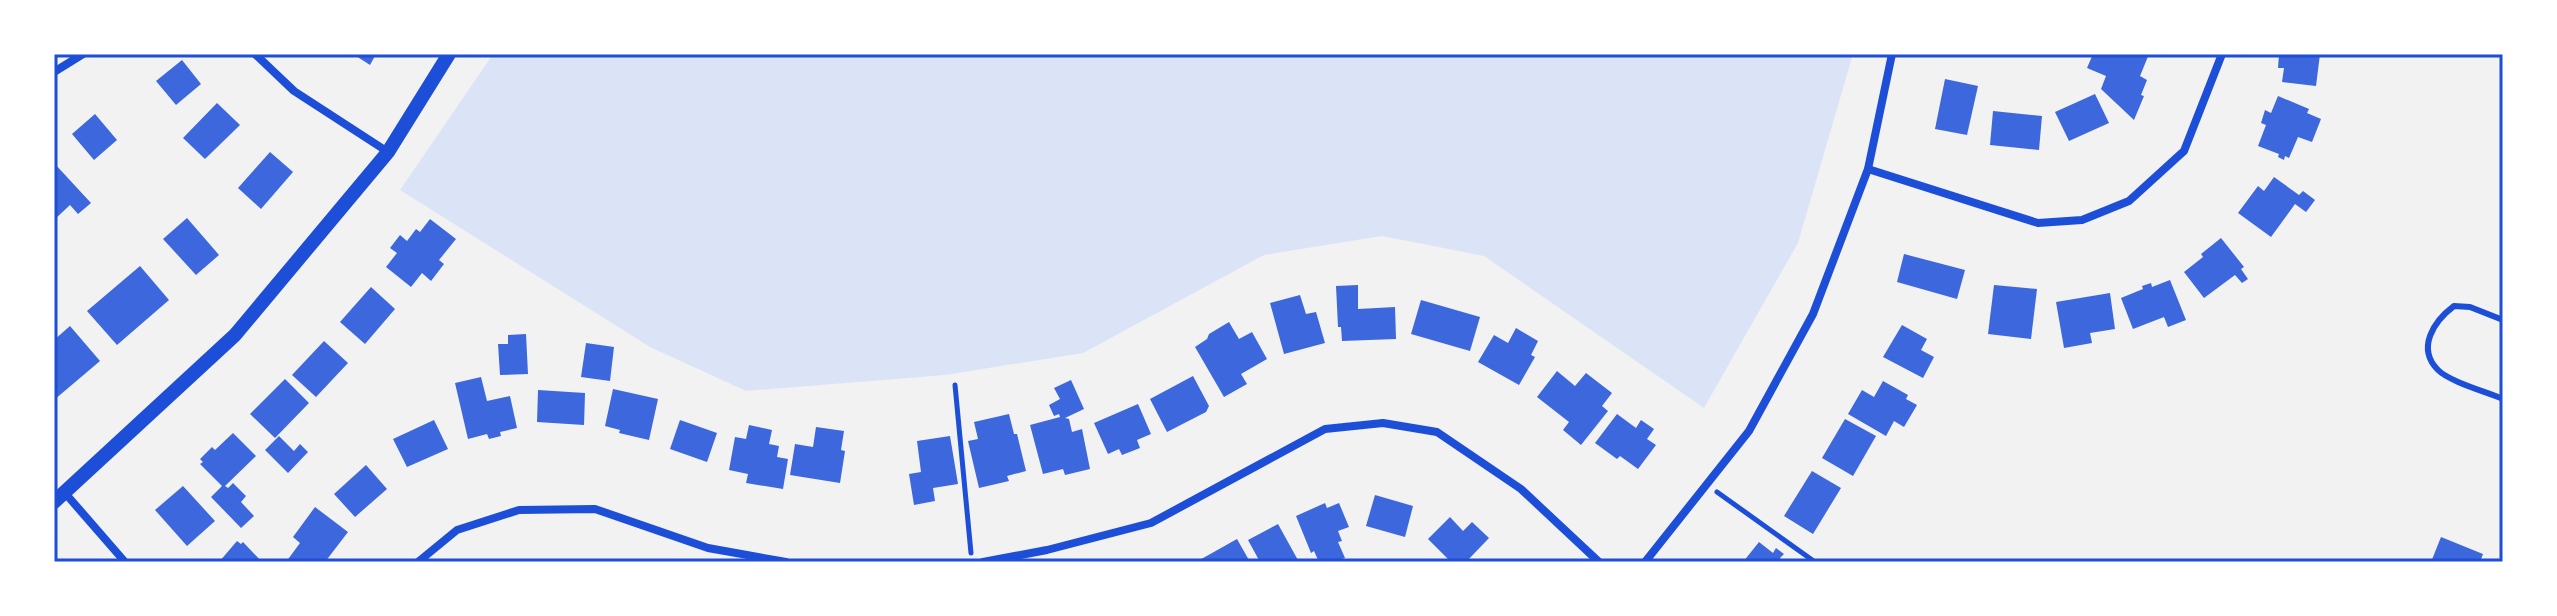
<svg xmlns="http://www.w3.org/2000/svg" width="2557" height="616" font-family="'Nunito Sans',sans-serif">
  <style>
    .green { fill: #dbe4f7 }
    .building { fill: #3d67dc }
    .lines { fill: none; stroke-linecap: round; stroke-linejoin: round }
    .path { stroke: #1d4ed8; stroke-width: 5 }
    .service { stroke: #1d4ed8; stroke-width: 6 }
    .minor { stroke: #1d4ed8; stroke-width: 8 }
    .tertiary { stroke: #1d4ed8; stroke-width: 14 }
    .neatline { fill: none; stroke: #1d4ed8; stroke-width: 3 }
  </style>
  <rect width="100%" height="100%" fill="#f2f2f2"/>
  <path class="green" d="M493,54h1360l-55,189 -94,165 -220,-152 -102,-20 -118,19 -181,98 -138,22 -199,16 -96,-44 -250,-157z"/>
  <g class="building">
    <path d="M353,54h23l-6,11z"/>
    <path d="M2093,54h56l-9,22 7,4 -6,15 3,1 -10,24 -33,-31 5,-13 -19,-8z"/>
    <path d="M2279,54h41l-4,32 -34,-4 2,-14h-6z"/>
    <path d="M182,60l19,24 -25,21 -20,-24z"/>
    <path d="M1945,79l33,7 -11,49 -32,-6z"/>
    <path d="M2095,94l14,29 -40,18 -14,-29z"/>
    <path d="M2278,96l31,13 -2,4 14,6 -9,23 -14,-5 -9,21 -4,-2 -1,4 -6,-3 1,-3 -21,-8 8,-21 -5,-2 4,-13 6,3z"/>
    <path d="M217,103l23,22 -35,34 -22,-21z"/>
    <path d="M1993,111l49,5 -3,34 -49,-5z"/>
    <path d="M95,114l22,26 -23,20 -22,-26z"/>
    <path d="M270,152l23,20 -32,37 -23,-21z"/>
    <path d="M54,163l37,40 -13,11 -8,-9 -16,15z"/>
    <path d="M2274,177l25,18 4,-4 12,9 -9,12 -11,-8 -24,33 -33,-24 20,-27 6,5z"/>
    <path d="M187,218l32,37 -23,20 -33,-36z"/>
    <path d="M430,219l26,20 -17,21 5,4 -13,17 -9,-8 -11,14 -25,-20 11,-14 -7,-5 10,-13 7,6 9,-12 4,3z"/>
    <path d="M2221,238l23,29 -3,2 7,10 -6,4 -7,-8 -31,23 -20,-26 19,-15 -2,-3z"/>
    <path d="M1904,254l61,16 -8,29 -60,-17z"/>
    <path d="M140,266l29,34 -52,45 -30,-34z"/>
    <path d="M2170,280l16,40 -18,7 -4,-10 -31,12 -12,-31 22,-9 -1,-3 9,-3 1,4z"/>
    <path d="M1358,285v24l37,-2 1,32 -54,2 -1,-14h-3l-2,-41z"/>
    <path d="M1994,285l43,4 -6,50 -43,-5z"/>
    <path d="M371,287l24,22 -30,35 -25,-22z"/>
    <path d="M2110,293l5,36 -25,4 2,10 -28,5 -8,-46z"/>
    <path d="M1300,295l6,19 10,-2 9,31 -41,11 -14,-51z"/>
    <path d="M1421,300l59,17 -10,34 -59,-17z"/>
    <path d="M1229,322l10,17 13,-7 15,27 -26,15 6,10 -23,13 -29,-50 12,-8 2,-5z"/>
    <path d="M1902,325l25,14 -6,11 13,7 -11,21 -40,-21z"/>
    <path d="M70,326l30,35 -46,39v-60z"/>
    <path d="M1516,328l22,13 -7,14 4,2 -16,28 -41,-23 16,-27 14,8z"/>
    <path d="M526,334l2,40 -28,1 -2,-31h10v-9z"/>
    <path d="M324,341l24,22 -32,34 -24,-22z"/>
    <path d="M586,343l28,4 -4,34 -29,-4z"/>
    <path d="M1557,371l18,15 11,-13 26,20 -10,13 6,5 -27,34 -18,-15 6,-8 -32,-25z"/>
    <path d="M1193,376l16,30 -3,6 -39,20 -17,-33z"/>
    <path d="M481,377l6,24 23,-5 7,32 -17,4 1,4 -12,3 -2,-5 -19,5 -13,-56z"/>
    <path d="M285,379l24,24 -34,35 -25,-24z"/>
    <path d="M1071,380l13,29 -19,9 4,1 3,13 10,-3 8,40 -25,6 -2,-6 -20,5 -13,-49 30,-8 -1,-3 -5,2 -5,-11 11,-6 -6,-11z"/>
    <path d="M1883,381l25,14 -2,4 11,6 -13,22 -10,-6 -8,15 -38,-22 14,-24 12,7z"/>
    <path d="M613,389l45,10 -9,41 -30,-7 1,-3 -15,-4z"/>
    <path d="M538,390l47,3 -1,32 -47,-3z"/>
    <path d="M1138,404l13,30 -14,6 3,8 -18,7 -3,-6 -11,5 -14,-31z"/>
    <path d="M1009,414l5,20h3l9,37 -19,5 2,5 -30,7 -11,-47 10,-2 -4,-17z"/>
    <path d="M1617,414l19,14 5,-8 13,9 -7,10 9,6 -18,24 -18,-13 -3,3 -22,-16z"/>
    <path d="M1845,419l31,17 -23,40 -31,-18z"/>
    <path d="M434,420l14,29 -41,18 -14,-28z"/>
    <path d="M680,420l37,13 -10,29 -37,-13z"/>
    <path d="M749,425l23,5 -3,14 10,2 -2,11 11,2 -5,30 -37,-6 2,-9 -19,-4 6,-33 11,2z"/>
    <path d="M816,427l28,4 -3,19 4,1 -5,32 -50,-8 5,-31 18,3z"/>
    <path d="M233,433l23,23 -31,30 3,2 5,-5 13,13 -5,6 13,14 -13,12 -30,-31 11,-11 -22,-22 3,-2 -3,-3 12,-12 3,3z"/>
    <path d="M279,436l15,15 6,-7 8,8 -20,21 -23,-23z"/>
    <path d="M950,436l8,48 -25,4 2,13 -21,4 -5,-31 12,-2 -4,-31z"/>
    <path d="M366,465l21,24 -32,28 -21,-23z"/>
    <path d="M1812,471l29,17 -28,46 -29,-18z"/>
    <path d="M183,486l32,35 -28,25 -32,-36z"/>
    <path d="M1375,495l38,11 -8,31 -39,-11z"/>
    <path d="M1325,503l2,5 12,-5 10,24 -11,4 4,10 -4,1 7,16 -10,4h-16l-5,-11 -3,2 -15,-37z"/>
    <path d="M315,507l33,25 -23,30h-39l14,-19 -7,-6z"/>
    <path d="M1450,517l13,14 9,-9 17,16 -23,24h-15l-23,-23z"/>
    <path d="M1278,524l21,38h-39l-12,-22z"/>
    <path d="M2441,537l42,17 -3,8h-49z"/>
    <path d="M1237,539l13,23h-54z"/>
    <path d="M237,541l4,3 2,-2 19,20h-43z"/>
    <path d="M1759,542l14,11 3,-5 8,6 -4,4 2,4h-39z"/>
  </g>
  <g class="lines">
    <g class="path">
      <path d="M955,385l16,168"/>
      <path d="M1717,492l98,70"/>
    </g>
    <path class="service" d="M2503,320l-33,-13 -16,-1c-20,15 -38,42 -16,64 12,12 49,22 65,29"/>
    <g class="minor">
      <path d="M255,54l39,37 94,61"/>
      <path d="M54,72l29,-18"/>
      <path d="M1868,169l170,54 44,-3 47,-19 55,-50 38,-97"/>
      <path d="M65,493l60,69"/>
      <path d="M418,562l39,-32 62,-20 76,-1 113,39 78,14"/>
      <path d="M983,562l64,-12 104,-27 174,-94 58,-6 54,9 84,57 78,73"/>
      <path d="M1645,562l104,-131 64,-117 55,-145 24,-115"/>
    </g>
    <path class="tertiary" d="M54,502l181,-167 153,-183 61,-98"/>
  </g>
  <rect width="2557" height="616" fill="none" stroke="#ffffff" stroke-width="112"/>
  <rect x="56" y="56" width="2445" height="504" class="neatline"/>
</svg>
